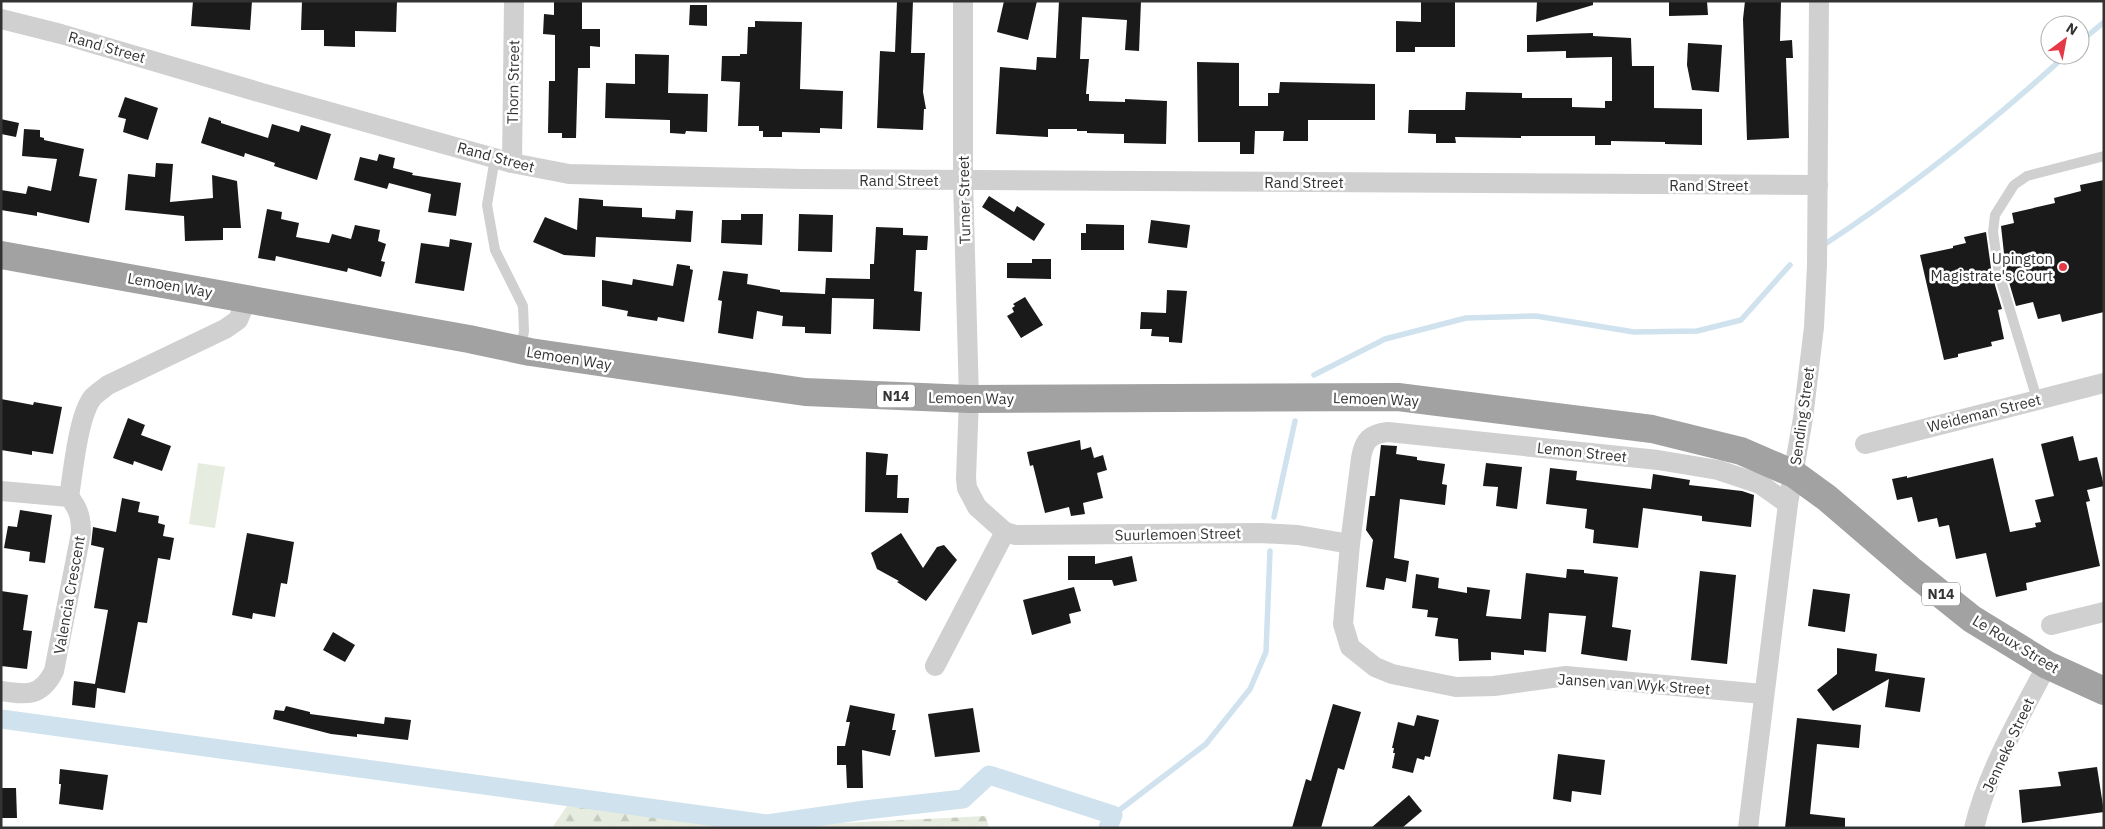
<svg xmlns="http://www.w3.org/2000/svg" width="2105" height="829" font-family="'IBM Plex Sans',sans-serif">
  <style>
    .forest { fill: url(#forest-firs) }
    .garden { fill: #e6ecdf }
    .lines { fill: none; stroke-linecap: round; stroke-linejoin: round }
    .stream { stroke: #cfe2ee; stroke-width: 5.5 }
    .canal { stroke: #cfe2ee; stroke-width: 19 }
    .building { fill: #1a1a1a }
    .service { stroke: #d0d0d0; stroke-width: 10 }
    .minor { stroke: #d0d0d0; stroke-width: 20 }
    .trunk { stroke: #a2a2a2; stroke-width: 28 }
    .poi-dot { fill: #e63946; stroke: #fff; stroke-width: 2 }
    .labels { text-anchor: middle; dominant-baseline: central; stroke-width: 5; stroke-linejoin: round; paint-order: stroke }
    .shield { fill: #fff; stroke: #707070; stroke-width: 1 }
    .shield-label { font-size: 14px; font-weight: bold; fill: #333 }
    .street-label { font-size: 15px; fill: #333; stroke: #fff }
    .poi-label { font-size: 15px; fill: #333; stroke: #fff; text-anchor: end }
  </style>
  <defs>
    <pattern id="forest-firs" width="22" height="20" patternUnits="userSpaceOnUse" patternTransform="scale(1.25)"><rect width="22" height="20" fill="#e6ecdf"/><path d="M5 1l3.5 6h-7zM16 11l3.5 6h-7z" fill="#c6cbc0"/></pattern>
  </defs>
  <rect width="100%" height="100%" fill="#fff"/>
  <path class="forest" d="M567,806l214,20 205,-10 3,12h-437z"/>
  <path class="garden" d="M198,463l27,4 -10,61 -26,-4z"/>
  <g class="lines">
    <g class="stream">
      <path d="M2080,42l24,-20"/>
      <path d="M1822,246c87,-57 167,-121 244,-191"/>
      <path d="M1314,375l71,-36 81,-21 70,-2 98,16 63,-1 44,-11 49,-55"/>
      <path d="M1274,517l21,-96"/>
      <path d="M1113,815l93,-71 44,-55 16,-37 4,-101"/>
    </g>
    <path class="canal" d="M1,719l766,105 98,-14 98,-11 26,-24 124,40 -5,13"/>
  </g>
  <g class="building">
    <path d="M193,1h59l-2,29 -59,-4z"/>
    <path d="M302,1h95l-1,31 -41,-1v16l-31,-1v-16h-23z"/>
    <path d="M554,1h28v28h18v18l-10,-1v22h-12l-2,70h-14v-5h-14l1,-52h6v-46l-12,-1 1,-20 10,1z"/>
    <path d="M897,1h16l-2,52h14l-2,39 3,17h-2l-1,21 -46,-2 3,-77 15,1z"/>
    <path d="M1004,1h33l-9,39 -31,-8z"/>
    <path d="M1059,1h82l-2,50 -14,-1 2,-30 -45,-3 -2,42h9l-3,35h3v7l36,1v-3l42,2 -1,43 -42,-1v-9l-37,-1v-2h-10v-2h-29v8l-52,-3 4,-67 36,3 1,-13 19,1z"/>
    <path d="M1421,1h34v46h-40v5h-19v-31l25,1z"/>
    <path d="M1537,1h56v4l-57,17z"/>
    <path d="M1669,1h38l1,14 -39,1z"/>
    <path d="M1745,1l36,1 -1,39 12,-1 1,18h-7l3,80 -42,2 -4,-121z"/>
    <path d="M690,5h17v21l-18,-1z"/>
    <path d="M755,21l47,1 -2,67 43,2 -1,38 -22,-1v5l-38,-1v5h-19v-6h-4v-5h-21l2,-44 -19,-1 1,-25h18v-2h7l1,-27h7z"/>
    <path d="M1593,33v3l38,2 1,28h22v42l48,1v36l-37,-1v-2l-54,-1v4h-16v-9h-74v2l-66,-1 1,6h-20v-9l-28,-1 1,-23h56l1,-18 56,1v5h50v9l33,1v-7h7v-44l-46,1v-7l-39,1v-17z"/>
    <path d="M1688,43l34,2 -3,47 -27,-2 -5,-25z"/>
    <path d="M635,54l34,1 -1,38 40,1 -1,38 -21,-1 -1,3 -15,-1v-13l-65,-2 1,-35 29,1z"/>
    <path d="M1197,62l42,1v43h29v-13h11l1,-11 95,2v36h-67v21h-25l1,-10h-29l-1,23h-14v-12h-42z"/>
    <path d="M125,97l33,11 -10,32 -25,-8 3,-13 -8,-2z"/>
    <path d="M209,117l12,4v2l47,15 4,-14 27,8 2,-7 30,9 -14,46 -43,-14 1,-3 -30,-10 -1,4 -43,-14z"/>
    <path d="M1,119l18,4 -3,14 -15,-3z"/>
    <path d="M24,129l16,1v7l4,1v2l40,9 -5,27 18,3 -8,44 -52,-11v4l-36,-6v-20l25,4 2,-8 23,5 6,-32 -35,-3z"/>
    <path d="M379,154l16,4 -2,10 20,5 -1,2 49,8 -5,33 -28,-4 3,-18 -42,-11 -2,6 -33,-9 6,-23 17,4z"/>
    <path d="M156,163l17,1 -3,38 43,-4 -1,-23 25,6 4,47h-18v12l-38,1 -1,-25 -59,-6 3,-36 27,3z"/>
    <path d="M2104,180v132l-42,10 -2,-8 -22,5 -5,-17 -17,4 -10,-34 -5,-46 13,-3 -2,-10 43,-10 -1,-5 27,-7 -1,-6z"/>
    <path d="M989,196l25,16 3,-6 28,18 -11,17 -52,-34z"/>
    <path d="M579,198l24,2v6l39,2v9l33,2 1,-9 17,1 -2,31 -95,-5 -1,20 -31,-2 -31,-13 12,-25 32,13z"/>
    <path d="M267,209l15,3 -1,7 18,4 -3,14 33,6 3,-9 19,5 4,-14 25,5 -2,11 8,3 -5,17 4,1 -4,15 -33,-9 -1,4 -71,-16 -1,5 -17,-3z"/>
    <path d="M741,214h22l-1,31 -41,-2 1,-23h19z"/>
    <path d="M799,214l34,1 -1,37 -34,-1z"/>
    <path d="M1151,220l39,5 -3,23 -39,-5z"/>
    <path d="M1086,224l38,1v25h-43v-17h5z"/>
    <path d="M876,227l27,1v7l25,1 -1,14h-11l-2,41 8,1 -2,39 -47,-2 1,-30 -42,-1 -1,36 -26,-1v-6l-23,-1 1,-10 -26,-5 -4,28 -35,-6 4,-32 -4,-1 5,-29 25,3 -1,10 33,6v2l45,2 1,-16 44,1v-15h4z"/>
    <path d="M1986,232l6,43 10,34 -4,1 6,29 -13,3 1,4 -34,8v3l-14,3 -24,-105 33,-7v-2l13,-3 -2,-6z"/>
    <path d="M450,239l22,4 -8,48 -49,-8 6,-40 28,4z"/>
    <path d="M1032,259h19v20l-44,-1v-15h25z"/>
    <path d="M677,264l13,2v3l3,1 -9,52 -26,-5 -1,4 -30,-5 1,-5 -26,-5v-26l30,5 1,-6 40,7z"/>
    <path d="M1167,290l20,1 -5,52 -13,-1v-5l-18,-1 1,-7h-12l1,-17 25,1z"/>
    <path d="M1025,297l18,28 -22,13 -14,-22 7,-4 -2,-4 3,-2 -2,-2z"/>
    <path d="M1,399l32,6 1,-3 28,5 -9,47 -21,-3v4l-31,-5z"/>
    <path d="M128,418l17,7 -4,10 30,11 -9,25 -28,-10 -1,4 -20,-7z"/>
    <path d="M2073,436l6,25 18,-4 7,29 -17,4 3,11 -4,1 14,64 -74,17 1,7 -31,7 -10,-44 -30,6 -7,-34 -10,2 -2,-9 -19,4 -6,-25 -15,3 -5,-21 15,-3v2l86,-20 17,74 26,-5 -1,-4 6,-1 -6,-22 19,-4 -13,-52z"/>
    <path d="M1080,440l1,10 10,-3 3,11 9,-3 4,15 -10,3 6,25 -20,5 2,11 -14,2 -2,-9 -24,6 -12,-48 -3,1 -3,-14z"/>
    <path d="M1381,445l16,1 -1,8 21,3v3l28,4 -3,20 5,1 -2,20 -45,-6 -6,59 15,3 -3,21 -20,-4 -2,12 -18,-3 7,-47 -7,-10 4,-34h5z"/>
    <path d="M866,452l22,2 -2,21h12l-1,23h12l-1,15 -43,-1z"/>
    <path d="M1486,463l36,4 -5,42 -21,-3 2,-19 -15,-1z"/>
    <path d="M1550,468l27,3 -1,9 75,9 2,-15 37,6 -1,5 53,6 12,4 -3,32 -49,-6v-5l-59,-8 -5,40 -45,-5 1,-13 -9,-2 2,-19 -41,-5z"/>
    <path d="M122,498l18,4 -2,10 21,4 -1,7 7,2 -2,11 11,2 -4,22 -12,-2 -11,65 -9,-1 -13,71 -28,-5 -2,20 -23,-3 2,-24 21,3 13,-74 -14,-2 10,-60 -13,-3 2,-18 23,5z"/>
    <path d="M20,510l32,5 -7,48 -16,-2 1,-9 -26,-4 4,-22 9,1z"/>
    <path d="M247,533l47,9 -7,42 -6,-1 -6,34 -22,-4 -1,6 -20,-4z"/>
    <path d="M901,533l22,35 14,-21 7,-2 13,15 -31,41 -29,-19 2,-1 -22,-12 -6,-16z"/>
    <path d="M1068,556h27v8l37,-8 5,25 -23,5 -2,-6h-44z"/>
    <path d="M1567,569l17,1v3l34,4 -6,50 19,3 -4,31 -46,-7 5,-38 -37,-3 -3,39 -22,-2v5l-33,-3v8l-32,1 -1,-22 -23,-3 3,-18 -11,-1 1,-7 -16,-2 4,-34 23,4 -1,10 29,5v-6l23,3 -4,26 35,3 5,-46 40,5z"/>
    <path d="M1700,571l36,4 -9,89 -36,-4z"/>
    <path d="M1074,587l7,24 -12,3 2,9 -39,12 -9,-35z"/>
    <path d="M1813,589l37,5 -5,38 -37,-6z"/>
    <path d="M1,591l27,4 -5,35 9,1 -5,38 -26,-3z"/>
    <path d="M333,632l22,13 -10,17 -22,-12z"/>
    <path d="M1837,648l40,6 -2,17 50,7 -5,34 -35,-5 4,-28 -56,32 -16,-21 20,-16z"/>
    <path d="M1333,704l28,8 -17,58 -6,-2 -17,60h-29l14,-49 5,2z"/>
    <path d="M850,705l45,9 -3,16h4l-6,26 -28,-6 1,38h-16l-1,-23h-9v-19h8l5,-24h-4z"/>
    <path d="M286,706l24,6v2l74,10 1,-7 26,3 -3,20 -51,-6v3l-26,-3 -58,-15 2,-9 9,1z"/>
    <path d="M973,708l7,44 -45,5 -7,-43z"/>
    <path d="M1417,715l22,5 -9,37 -5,-1 -1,4 -7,-2 -4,15 -21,-5 3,-15h-2l1,-5h-2l6,-26 16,4z"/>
    <path d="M1797,718l64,7 -2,23 -42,-4 -7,70 35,4v10h-60z"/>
    <path d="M1558,754l47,6 -4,35 -29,-4 -1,11 -18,-3z"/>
    <path d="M2097,767l7,45 -82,11 -3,-33 42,-4 -3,-14z"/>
    <path d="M60,769l48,6 -5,35 -44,-6 2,-20h-2z"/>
    <path d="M1,788h15l1,30h-16z"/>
    <path d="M1409,795l13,16 -20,17h-31z"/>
  </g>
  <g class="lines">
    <g class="service">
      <path d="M495,158l-8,47 8,45 28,56 1,25 -3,18"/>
      <path d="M2037,399l-38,-125 -6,-42 2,-17 19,-30 13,-9 77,-20"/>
    </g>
    <g class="minor">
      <path d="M963,1v179l6,219 -3,79 1,10 10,19 28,25 11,3 244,-2 38,2 52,9"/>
      <path d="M1,19l60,15 201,59 250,70 57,11 234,5 1015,6"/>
      <path d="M512,163l2,-162"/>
      <path d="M1865,444l239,-61"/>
      <path d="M1,491l68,6c10,12 12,21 12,36l-27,138c-13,26 -27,24 -53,20"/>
      <path d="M69,497c4,-24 9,-82 24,-100 4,-4 10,-8 15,-12l117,-56 13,-9 9,-21"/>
      <path d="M2051,625l53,-13"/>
      <path d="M935,666l70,-134"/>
      <path d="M1763,694l-197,-18 -72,10 -38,1 -64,-13 -17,-7 -25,-20 -7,-23 7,-80 11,-86c3,-18 9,-24 27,-26l270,28 60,10 42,14 28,20"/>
      <path d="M1748,828l40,-324 15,-86 11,-91 3,-62 2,-264"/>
      <path d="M1974,828c14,-58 46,-111 73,-163"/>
    </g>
    <path class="trunk" d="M1,255l468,84 61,13 275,40 164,7 429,-2 254,32 89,22 53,23 33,24 85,73 60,48 75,46 57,26"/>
  </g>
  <circle class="poi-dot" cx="2063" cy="267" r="5"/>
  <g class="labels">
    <g class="shield">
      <rect x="877" y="384.5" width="38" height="23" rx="4"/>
      <rect x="1922" y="582.5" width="38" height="23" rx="4"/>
    </g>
    <g class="shield-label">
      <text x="896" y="396">N14</text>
      <text x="1941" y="594">N14</text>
    </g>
    <g class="street-label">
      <text transform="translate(107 47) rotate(16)">Rand Street</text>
      <text transform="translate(513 82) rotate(-89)">Thorn Street</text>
      <text transform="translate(496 157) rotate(15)">Rand Street</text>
      <text x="899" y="180">Rand Street</text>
      <text x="1304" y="182">Rand Street</text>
      <text x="1709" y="185">Rand Street</text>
      <text transform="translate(964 200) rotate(-91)">Turner Street</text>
      <text transform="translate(170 285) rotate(10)">Lemoen Way</text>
      <text transform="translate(569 358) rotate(9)">Lemoen Way</text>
      <text transform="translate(971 398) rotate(1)">Lemoen Way</text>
      <text transform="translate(1376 399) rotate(2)">Lemoen Way</text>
      <text transform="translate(1984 413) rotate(-14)">Weideman Street</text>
      <text transform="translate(1802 416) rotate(-82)">Sending Street</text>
      <text transform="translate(1582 452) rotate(6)">Lemon Street</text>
      <text transform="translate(1178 534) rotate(-1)">Suurlemoen Street</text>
      <text transform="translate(69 595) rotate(-80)">Valencia Crescent</text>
      <text transform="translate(2016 644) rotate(31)">Le Roux Street</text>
      <text transform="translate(1634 684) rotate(4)">Jansen van Wyk Street</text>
      <text transform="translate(2008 745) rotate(-65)">Jenneke Street</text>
    </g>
    <g class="poi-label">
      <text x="2053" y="258">Upington<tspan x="2053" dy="17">Magistrate's Court</tspan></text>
    </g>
  </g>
  <rect width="2105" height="829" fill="none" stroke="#333333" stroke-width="5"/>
  <g transform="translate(2065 40) rotate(32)"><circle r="24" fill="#ffffff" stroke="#adadad"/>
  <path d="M0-4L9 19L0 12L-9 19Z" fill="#e63946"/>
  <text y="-8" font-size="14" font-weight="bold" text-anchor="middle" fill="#333333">N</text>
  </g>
</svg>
